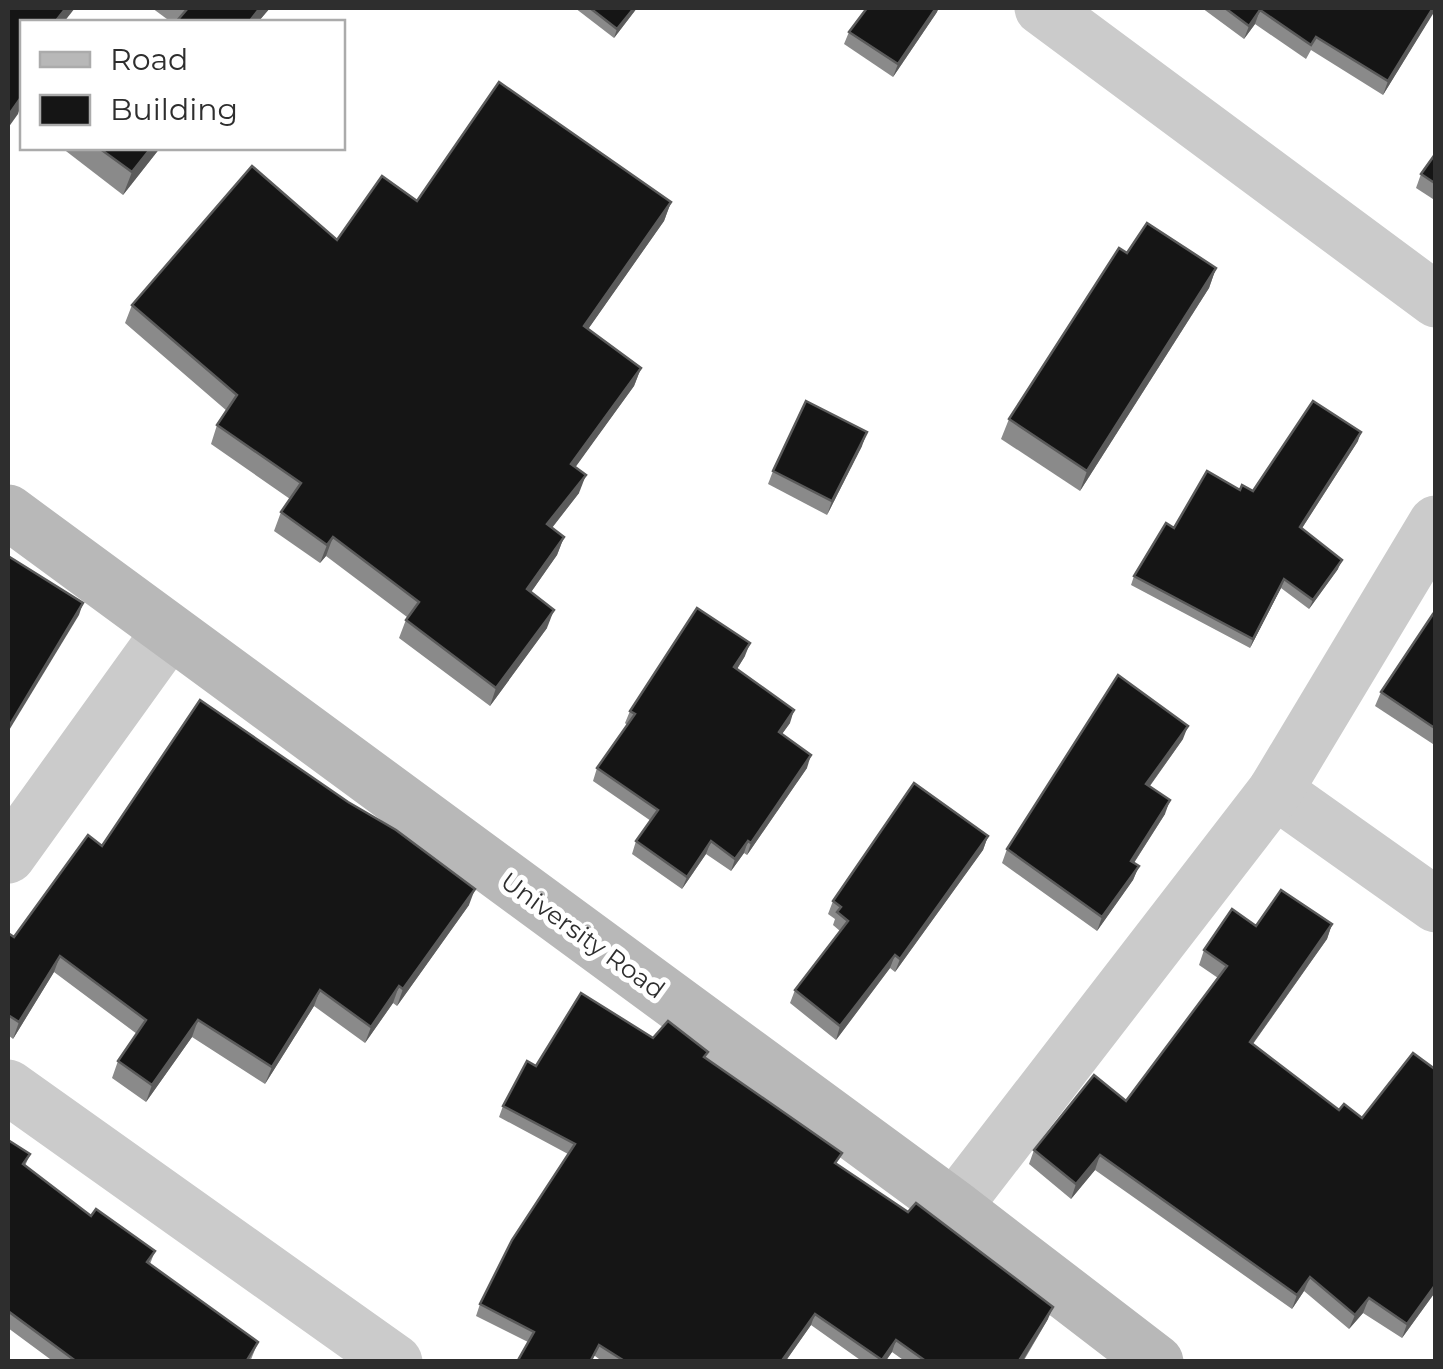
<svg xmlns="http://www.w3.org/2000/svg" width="1443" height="1369" font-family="Montserrat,sans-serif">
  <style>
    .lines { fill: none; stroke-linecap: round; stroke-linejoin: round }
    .street { stroke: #cbcbcb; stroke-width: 55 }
    .secondary { stroke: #b8b8b8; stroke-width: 55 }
    .wall { fill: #8a8a8a }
    .shaded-wall { fill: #5b5b5b }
    .building { fill: #151515; stroke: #5b5b5b; stroke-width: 2.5 }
    .labels { text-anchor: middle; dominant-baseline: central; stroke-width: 10; stroke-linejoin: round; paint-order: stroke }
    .street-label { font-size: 25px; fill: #2e2e2e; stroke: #fff }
  </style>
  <rect width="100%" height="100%" fill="#fff"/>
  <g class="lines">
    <g class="street">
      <path d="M1042,8l394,292"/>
      <path d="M1275,791l161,114"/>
      <path d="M8,856l161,-224"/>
      <path d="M8,1087l387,275"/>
      <path d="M954,1207l321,-416 161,-268"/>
    </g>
    <path class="secondary" d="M8,512l946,695 202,155"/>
  </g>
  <g class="wall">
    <path d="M152,8h118l-12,14h-87z"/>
    <path d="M575,8h62l-23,30z"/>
    <path d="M1202,8h234l-53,87 -72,-45 -5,9 -51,-35 -11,15z"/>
    <path d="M937,12l-44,65 -49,-33 5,-12z"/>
    <path d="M62,148h98l-37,47z"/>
    <path d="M1436,153v48l-20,-13 5,-14z"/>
    <path d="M417,201l254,1 -7,19 -76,108 53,39 -7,18 -59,81 4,26 -27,35 12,9 -7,18 -26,37 16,36 -57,78 -91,-68 8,-21 -81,-61 -6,7 -46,-32 7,-19 9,-13 -79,-55 6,-19 10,-14 -102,-88 7,-18 205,-65z"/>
    <path d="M1127,253l89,15 -7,20 -129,203 -79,-52 8,-20z"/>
    <path d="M1358,441l-56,87 36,41 -29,40 -28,-21 -31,60 -119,-63 3,-9 40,-48 66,-38 13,1z"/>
    <path d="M862,446l-35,69 -59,-31 5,-13z"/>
    <path d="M1436,616v130l-61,-40 6,-14z"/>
    <path d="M745,656l-8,13 53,54 -8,11 25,34 -60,87 -3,-2 -13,18 -25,-17 -24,35 -50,-35 4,-13 15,-20 -58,-40 4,-13 30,-43 -2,-2 5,-12z"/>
    <path d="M1183,739l-33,47 15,28 -31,49 5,3 -6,14 -36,51 -95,-68 5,-14z"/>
    <path d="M988,836l-5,14 -88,122 -5,-4 -54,72 -46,-37 5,-13 45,-59 -7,-6 2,-6 -7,-5 5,-13z"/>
    <path d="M102,846l367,59 -72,101 -4,-3 -28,40 -51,-37 -49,78 -73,-47 -46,65 -34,-24 6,-17 19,-27 -83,-62 -41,67 -5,-4v-102l6,4z"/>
    <path d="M1332,924l-5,15 -74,105 86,66 23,8 74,-48v221l-34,47 -39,-25 -14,16 -45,-38 -12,18 -197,-139 -24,29 -42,-35 5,-14 92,-49 92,-123 -19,-13 5,-15 52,-24z"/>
    <path d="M653,1038l53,20 131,107 211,154 -25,43h-117l-14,-10 -7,10h-22l-52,-37 -26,37h-182l-8,-6 -67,-14 -52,-26 4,-12 88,-150 -69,-37 4,-11 33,-40z"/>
    <path d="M8,1140l22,14 -5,12 66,50 64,35 -5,13 108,78 -8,20h-196l-46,-34z"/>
  </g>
  <g class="shaded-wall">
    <path d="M66,8h9l-11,14h-9z"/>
    <path d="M260,8h10l-12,14h-9z"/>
    <path d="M634,8h3l-23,30 3,-9z"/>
    <path d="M936,8h3l-2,4 -44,65 5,-13z"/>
    <path d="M1433,8l3,1 -53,86 5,-14z"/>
    <path d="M1260,10l-5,14 -11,15 5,-13z"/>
    <path d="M22,96v6l-4,12 -10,14v-12z"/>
    <path d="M151,148h9l-37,47 9,-23z"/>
    <path d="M671,202l-7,19 -87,124 7,-19z"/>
    <path d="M1216,268l-7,20 -129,203 7,-20z"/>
    <path d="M641,368l-7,18 -70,97 7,-19z"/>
    <path d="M867,432l-5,14 -35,69 5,-14z"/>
    <path d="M1361,432l-3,9 -61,95 3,-9z"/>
    <path d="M586,475l-7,18 -39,50 7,-19z"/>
    <path d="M333,537l-7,19 -6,7 7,-18z"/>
    <path d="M564,537l-7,18 -37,53 7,-19z"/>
    <path d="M1342,560l-4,9 -29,40 4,-9z"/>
    <path d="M1284,579l-3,9 -31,60 3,-9z"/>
    <path d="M83,603l-4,12 -71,117v-4z"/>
    <path d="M554,610l-7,18 -57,78 6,-18z"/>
    <path d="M750,643l-5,13 -15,24 4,-13z"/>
    <path d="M794,710l-4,13 -16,22 5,-13z"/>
    <path d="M1188,726l-5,13 -42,59 5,-14z"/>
    <path d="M811,755l-4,13 -60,87 4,-12z"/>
    <path d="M1170,800l-5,14 -39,61 5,-14z"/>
    <path d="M988,836l-5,14 -88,122 5,-13z"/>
    <path d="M711,841l-5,13 -24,35 5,-12z"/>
    <path d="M748,841l-4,12 -13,18 4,-12z"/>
    <path d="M1139,866l-6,14 -36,51 5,-14z"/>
    <path d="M475,889l-6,16 -72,101 6,-17z"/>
    <path d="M1332,924l-5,15 -83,117 6,-14z"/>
    <path d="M895,955l-5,13 -54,72 4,-14z"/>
    <path d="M60,956l-6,16 -41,67 6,-17z"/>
    <path d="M399,986l-6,17 -28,40 6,-16z"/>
    <path d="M320,990l-6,16 -49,78 7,-17z"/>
    <path d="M198,1020l-6,17 -46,65 6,-17z"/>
    <path d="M1100,1155l-5,15 -24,29 5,-15z"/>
    <path d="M1310,1277l-6,14 -12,18 5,-14z"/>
    <path d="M1436,1284v7l-34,47 5,-14z"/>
    <path d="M1369,1298l-6,15 -14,16 6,-14z"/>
    <path d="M1053,1307l-5,12 -26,43h-3z"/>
    <path d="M815,1314l-4,11 -26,37h-4z"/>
    <path d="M896,1340l-4,12 -7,10h-4z"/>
  </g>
  <g class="building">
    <path d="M8,8h58l-11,14h-33v74l-14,20z"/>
    <path d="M188,8h72l-11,14h-73z"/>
    <path d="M590,8h44l-17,21z"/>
    <path d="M867,8h69l-38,56 -49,-32z"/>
    <path d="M1225,8h208l-45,73 -72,-44 -5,8 -51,-35 -11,16z"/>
    <path d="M499,82l172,120 -87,124 57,42 -70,96 15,11 -39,49 17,13 -37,52 27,21 -58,78 -90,-68 13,-18 -86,-65 -6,8 -46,-33 20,-29 -84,-58 20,-30 -105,-90 120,-139 85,74 45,-64 35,25z"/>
    <path d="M99,148h52l-19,24z"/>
    <path d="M1436,153v31l-15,-10z"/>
    <path d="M1147,223l69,45 -129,203 -78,-52 110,-171 8,5z"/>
    <path d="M806,401l61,31 -35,69 -59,-30z"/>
    <path d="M1313,401l48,31 -61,95 42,33 -29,40 -29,-21 -31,60 -119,-63 32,-53 8,5 33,-57 33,19 2,-5 11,6z"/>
    <path d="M8,556l75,47 -75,125z"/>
    <path d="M697,608l53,35 -16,24 60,43 -15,22 32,23 -60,88 -3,-2 -13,18 -24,-18 -24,36 -51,-36 22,-31 -61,-42 38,-54 -5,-3z"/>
    <path d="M1433,614l3,2v113l-55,-37z"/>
    <path d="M1118,675l70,51 -42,58 24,16 -39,61 8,5 -37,51 -95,-68z"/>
    <path d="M200,700l148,102 48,28 79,59 -72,100 -4,-3 -28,41 -51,-37 -48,77 -74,-47 -46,65 -34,-24 28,-41 -86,-64 -41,66 -11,-7v-82l6,4 74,-102 14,11z"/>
    <path d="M914,783l74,53 -88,123 -5,-4 -55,71 -45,-36 53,-69 -11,-9 4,-5 -8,-6z"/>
    <path d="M1281,890l51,34 -82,118 89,68 5,-6 18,14 51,-65 23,17v214l-29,40 -38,-26 -14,17 -45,-38 -13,18 -197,-140 -24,29 -42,-34 60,-75 32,26 101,-135 -23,-16 28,-41 24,17z"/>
    <path d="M581,993l72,45 15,-17 40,31 -4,5 138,96 -7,10 73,49 8,-9 137,104 -33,52 3,3h-96l-31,-22 -14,20 -67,-46 -34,48h-155l-27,-17 -9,17h-73l17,-30 -54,-28 32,-64 63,-96 -72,-38 24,-45 9,5z"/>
    <path d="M8,1140l22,14 -7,10 68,52 5,-7 59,42 -8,11 111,80 -12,20h-169l-69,-51z"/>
  </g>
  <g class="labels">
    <g class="street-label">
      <text transform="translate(583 935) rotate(36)">University Road</text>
    </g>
  </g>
  <rect width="1443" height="1369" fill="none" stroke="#2e2e2e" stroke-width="20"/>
  <rect x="20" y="20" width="325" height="130" fill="#ffffff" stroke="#ababab" stroke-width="2.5"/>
  <rect x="40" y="52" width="50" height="15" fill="#b8b8b8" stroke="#ababab" stroke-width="2.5"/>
  <text x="110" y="70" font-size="30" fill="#2e2e2e">Road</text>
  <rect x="40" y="95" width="50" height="30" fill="#151515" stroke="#ababab" stroke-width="2.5"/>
  <text x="110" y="120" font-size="30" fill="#2e2e2e">Building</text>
</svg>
